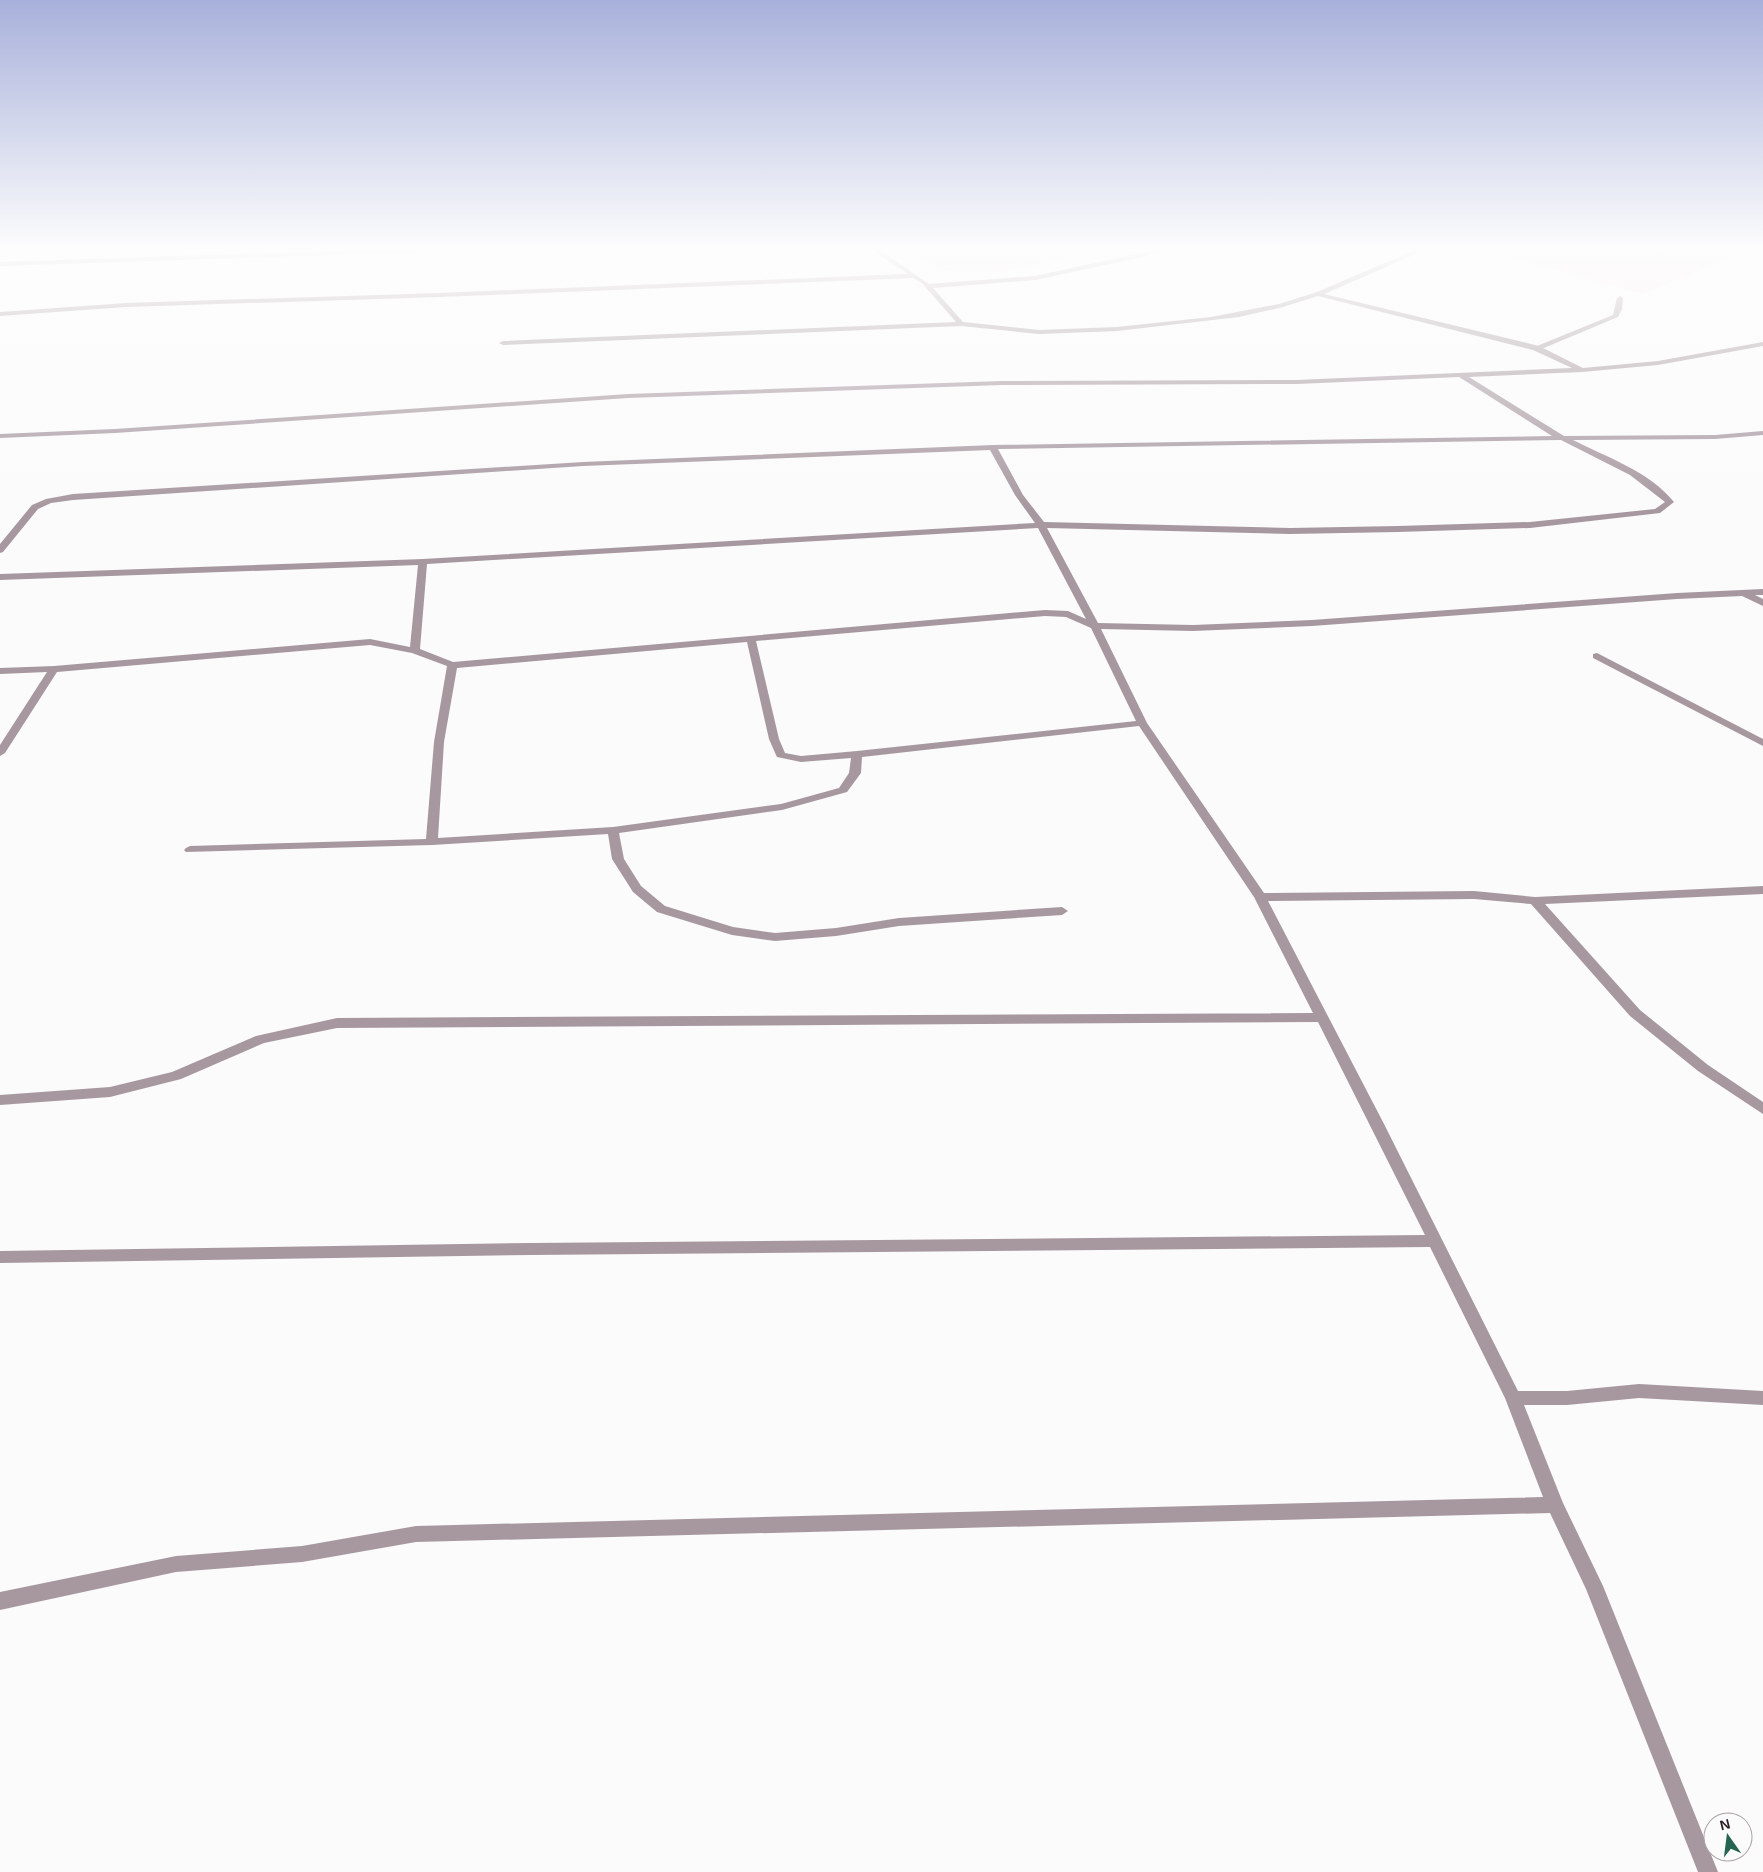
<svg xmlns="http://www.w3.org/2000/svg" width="1763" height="1872" font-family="Arial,sans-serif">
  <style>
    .built { fill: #fae8f0 }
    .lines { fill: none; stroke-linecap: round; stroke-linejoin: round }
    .lane { fill: #a7989f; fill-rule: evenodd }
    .street { fill: #a7989f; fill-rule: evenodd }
  </style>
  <rect width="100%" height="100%" fill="#fbfbfb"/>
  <g class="built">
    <path d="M897,247h213l-104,25 -62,-1z"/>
    <path d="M1514,247h236l3,1 -110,46 -145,-40z"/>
  </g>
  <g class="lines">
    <g class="lane">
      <path d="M1676,247h11l-26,8 -3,-2z"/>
      <path d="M1620,296l3,2 -1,11 -4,8 -79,33 -7,-2 81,-33 4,-17z"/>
    </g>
    <g class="street">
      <path d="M449,247h63l-3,2 -509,17v-4z"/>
      <path d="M868,247h7l54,37 106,-8 106,-23 19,-6h10l-27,10 -108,23 -102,8 30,34 76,8 78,-3 94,-10 68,-13 38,-12 91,-39 15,-6h9l-108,47 215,52 44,22 75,-7 105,-19v4l-105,19 -76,7 -113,5 95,59 151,-1 48,-4v4l-48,4 -142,1c35,18 76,31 101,62l-14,11 -130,15 -132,4 -108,2 -243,-6 51,95 95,2 119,-5 365,-27 86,-4v6h-8l8,4v7l-21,-10 -65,3 -365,27 -119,5 -92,-2 46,94 117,170 210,-2 61,6 228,-11v8l-218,10 95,106 68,55 55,37v12l-65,-43 -68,-55 -99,-112 -57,-5 -206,2 115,221 135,269h49l72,-7 124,7v14l-124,-7 -72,7h-43l39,98 40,83 115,286h-20l-112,-283 -36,-76 -1134,29 -114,20 -126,10 -176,38v-18l176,-36 126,-10 114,-20 1127,-29 -38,-99 -75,-151 -898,8 -532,8v-12l532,-8 893,-8 -107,-213 -981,6 -73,15 -83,36 -71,18 -110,8v-10l110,-8 62,-15 84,-36 81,-18 976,-5 -59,-116 -115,-171 -277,31 -1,16 -14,19 -65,18 -163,23 5,26 17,27 24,20 68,21 42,6 61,-5 63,-10 163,-11 6,4 -6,4 -163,11 -63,10 -61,5 -43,-6 -75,-23 -24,-20 -21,-33 -4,-25 -176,11 -246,7 -2,-2 2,-2 4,-2 236,-7 8,-97 13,-76 -35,-13 -42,-8 -313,27 -52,81 -5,3v-11l47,-73 -47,2v-6l54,-2 316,-27 40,8 8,-82 -418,15v-6l423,-15 612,-36 -20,-28 -25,-45 -407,16 -510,34 -22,3 -13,6 -35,43 -3,1v-9l32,-39 14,-6 27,-5 510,-32 410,-17 559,-9 -93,-59 -162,7 -295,1 -374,13 -513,35 -115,5v-4l115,-5 513,-35 374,-13 295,-1 275,-12 -39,-18 -215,-54 -35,11 -44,10 -122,14 -78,3 -78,-8 -458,19 -4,-2 4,-2 453,-19 -34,-39 -9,-5 -474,19 -313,10 -126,9v-4l126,-9 313,-10 469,-19zM1561,440l69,35 35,27 -10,7 -125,13 -132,4 -108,2 -246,-6 -21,-27 -25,-46zM1038,528l48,91 -18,-8 -23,-1 -592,52 -33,-13 7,-85zM1045,616l21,1 25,11 45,93 -279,30 -56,5 -16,-3 -6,-14 -23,-98zM747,642l22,97 7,16 1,2 24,5 50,-4 -2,15 -10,15 -58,16 -168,23 -175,11 6,-96 13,-74z"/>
      <path d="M1597,653l166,86v7l-170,-88v-4z"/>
    </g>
  </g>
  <linearGradient id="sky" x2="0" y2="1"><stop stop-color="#a8b1db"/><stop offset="0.49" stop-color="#fdfdfd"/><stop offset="1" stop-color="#fdfdfd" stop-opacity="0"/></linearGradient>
  <rect width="1763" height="509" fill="url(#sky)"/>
  <g transform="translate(1728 1837) rotate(346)"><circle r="24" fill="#fbfbfb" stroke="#a8a3a5"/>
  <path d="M0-4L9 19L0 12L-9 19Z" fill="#266552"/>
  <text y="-8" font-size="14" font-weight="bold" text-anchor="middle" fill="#2c1f25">N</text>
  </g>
</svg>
